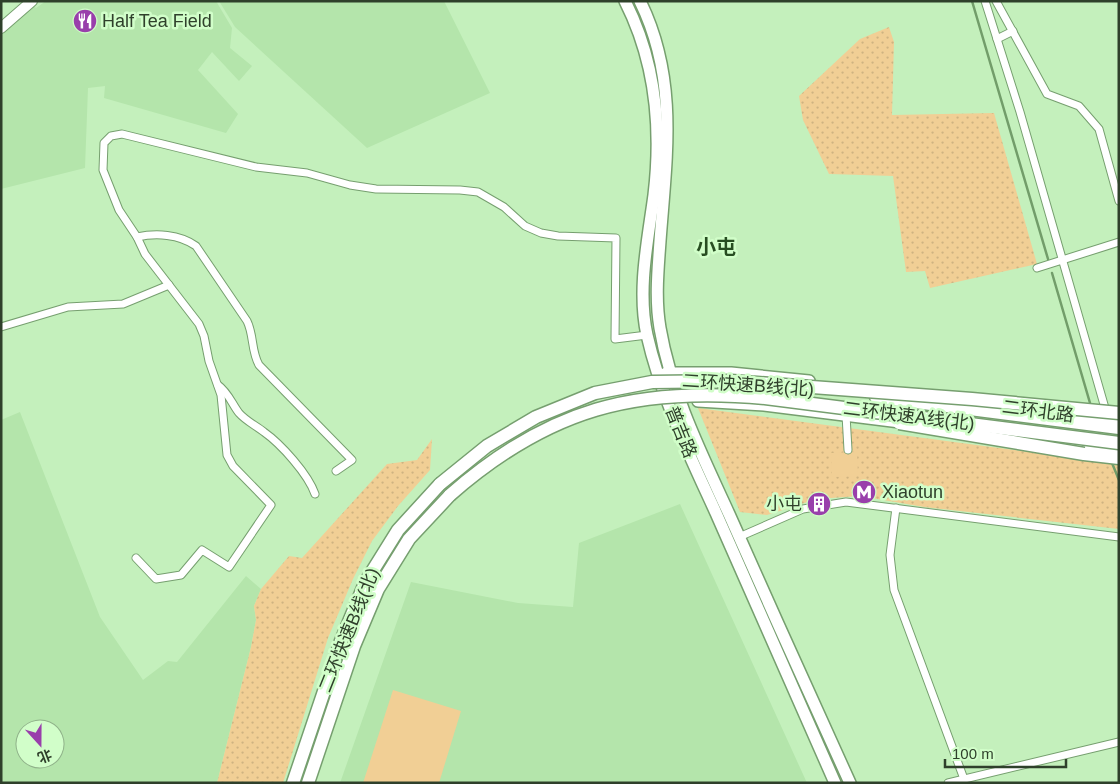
<svg xmlns="http://www.w3.org/2000/svg" width="1120" height="784" font-family="Helvetica,'Noto Sans SC',sans-serif">
  <style>
    .built { fill: #b4e5ab; fill-rule: evenodd }
    .green { fill: url(#green-dots) }
    .pitch { fill: #f1cf95 }
    .lines { fill: none; stroke-linecap: round; stroke-linejoin: round }
    .stream { stroke: #729d6a; stroke-width: 2.5 }
    .street-casing { stroke: #769f6f; stroke-width: 9 }
    .secondary-casing { stroke: #769f6f; stroke-width: 12 }
    .primary-casing { stroke: #769f6f; stroke-width: 14 }
    .highway-casing { stroke: #769f6f; stroke-width: 15 }
    .street { stroke: #fff; stroke-width: 7 }
    .secondary { stroke: #fff; stroke-width: 10 }
    .primary { stroke: #fff; stroke-width: 11 }
    .highway { stroke: #fff; stroke-width: 12 }
    .highway-bridge-casing { stroke: #769f6f; stroke-width: 15; stroke-linecap: butt }
    .highway-bridge { stroke: #fff; stroke-width: 12 }
    .labels { text-anchor: middle; dominant-baseline: central; stroke-width: 5; stroke-linejoin: round; paint-order: stroke }
    .poi-label { font-size: 18px; fill: #2f402b; stroke: #d1fec9; text-anchor: start }
    .street-label { font-size: 18px; fill: #2f402b; stroke: #d1fec9 }
    .quarter-label { font-size: 20px; font-weight: bold; fill: #274d21; stroke: #d1fec9 }
  </style>
  <defs>
    <pattern id="green-dots" width="8" height="8" patternUnits="userSpaceOnUse" patternTransform="scale(1.25)"><rect width="8" height="8" fill="#f1cf95"/><path d="M2 2h.1M6 6h.1" fill="none" stroke="#cfb381" stroke-width="1.8" stroke-linecap="round"/></pattern>
  </defs>
  <rect width="100%" height="100%" fill="#c4f0bc"/>
  <g class="built">
    <path d="M46,1h170l16,27 -2,20 22,18 -13,15 -27,-29 -14,18 40,44 -12,19 -122,-35 1,-12 -17,2 -3,80 -84,21v-158l32,-26 3,3z"/>
    <path d="M219,1h225l46,92 -123,55 -132,-121z"/>
    <path d="M20,412l80,205 43,63 25,-19 9,1 69,-86 15,13 -7,17 2,14 -5,27 -34,136h-216v-363zM25,729h30v30h-30z"/>
    <path d="M680,504l127,279h-467l71,-201 107,21 55,4 6,-64z"/>
  </g>
  <g class="green">
    <path d="M889,27l5,15 -2,73 102,-2 43,151 -107,24 -5,-17 -19,1 -13,-96 -64,-2 -26,-54 -4,-24 61,-57z"/>
    <path d="M698,408l421,56v65l-195,-22 -64,-11 -43,3 -50,16 -27,-3z"/>
    <path d="M432,439l-2,31 -32,36 -26,35 -19,38 -25,59 -45,145h-66l34,-136 5,-27 -2,-14 7,-17 28,-33 13,2 85,-94 30,-4z"/>
  </g>
  <g class="pitch">
    <path d="M857,452l1,24 -26,1 -1,-24z"/>
    <path d="M393,690l68,21 -22,72h-76z"/>
  </g>
  <g class="lines">
    <g class="stream">
      <path d="M972,1l76,258"/>
      <path d="M1052,273l38,130"/>
      <path d="M1112,463l7,17"/>
    </g>
    <g class="street-casing">
      <g id="street">
        <path d="M985,1l35,111 87,303"/>
        <path d="M996,1l51,93 32,12 20,23 20,72"/>
        <path d="M997,39l16,-8"/>
        <path d="M137,237c19,-4 42,-3 59,9l51,75c7,14 4,30 12,44l93,95 -16,11"/>
        <path d="M1037,268l82,-26"/>
        <path d="M1,327l67,-20 55,-3 46,-19"/>
        <path d="M218,385c10,7 14,19 21,28 7,8 16,12 25,19 17,12 44,42 51,62"/>
        <path d="M846,415l2,35"/>
        <path d="M896,508l-6,47 4,35 70,189"/>
        <path d="M739,537l64,-28 43,-7 273,35"/>
        <path d="M136,558l20,21 25,-4 21,-25 27,17 42,-62 -38,-39 -6,-11 -6,-60 -12,-34 -5,-25 -5,-12 -54,-70 -8,-17 -18,-27 -16,-40 1,-27 7,-7 11,-2 134,33 51,6 43,12 26,4 84,1 18,2 26,15 21,19 16,7 17,3 58,2 -1,101 32,-4"/>
        <path d="M948,783l171,-41"/>
      </g>
    </g>
    <g class="secondary-casing">
      <path id="secondary" d="M1,28l31,-27"/>
    </g>
    <g class="primary-casing">
      <g id="primary">
        <path d="M625,1c31,61 37,127 29,194 -6,45 -17,95 -7,140 14,62 43,121 69,178 39,90 79,180 119,270"/>
        <path d="M640,1c39,79 26,157 20,240 -2,29 -5,58 0,87 11,65 42,127 69,186 40,90 80,179 121,269"/>
        <path d="M666,373h65l78,8"/>
        <path d="M698,401l66,4 144,18"/>
        <path d="M1041,411l78,10"/>
        <path d="M1031,439l88,11"/>
      </g>
    </g>
    <g class="highway-casing">
      <g id="highway">
        <path d="M876,397l243,31"/>
        <path d="M1084,454l35,4"/>
        <path d="M293,783l48,-142 24,-58 33,-53 42,-46"/>
        <path d="M308,783l46,-137 24,-57 31,-50 41,-44"/>
      </g>
    </g>
    <use href="#street" class="street"/>
    <use href="#secondary" class="secondary"/>
    <use href="#primary" class="primary"/>
    <use href="#highway" class="highway"/>
    <g class="highway-bridge-casing">
      <g id="highway-bridge">
        <path d="M899,423l185,31"/>
        <path d="M440,484l47,-38 49,-29 59,-24 57,-11 79,-1 241,18 147,14"/>
        <path d="M450,495c98,-86 186,-109 315,-97l354,45"/>
      </g>
    </g>
    <use href="#highway-bridge" class="highway-bridge"/>
  </g>
  <defs>
    <g id="restaurant-disc" transform="scale(1.25)"><circle r="9.5" fill="#993fab" stroke="#d1fec9"/><path d="M-5-6h1v4h1v-4h1v4h1v-4h1v5L-1.5 .5V6h-2V.5L-5-1ZM5-6V6H3V1.5H1.5Q1.5-4 5-6Z" fill="#fff"/></g>
    <g id="metro-disc" transform="scale(1.25)"><circle r="9.5" fill="#993fab" stroke="#d1fec9"/><path d="M-5.5 5V-5H-3L0 0L3-5H5.5V5H3V-.5L0 4L-3-.5V5Z" fill="#fff"/></g>
    <g id="building-disc" transform="scale(1.25)"><circle r="9.5" fill="#993fab" stroke="#d1fec9"/><path d="M-4-6H4V6H1V3H-1V6H-4ZM-2.5-4.3h1.7v1.8h-1.7ZM.8-4.3h1.7v1.8H.8ZM-2.5-1h1.7V.8h-1.7ZM.8-1h1.7V.8H.8Z" fill="#fff"/></g>
  </defs>
  <g fill-rule="evenodd">
    <use href="#restaurant-disc" x="85" y="21"/>
    <use href="#metro-disc" x="864" y="492"/>
    <use href="#building-disc" x="819" y="504"/>
  </g>
  <g class="labels">
    <g class="poi-label">
      <text x="102" y="21">Half Tea Field</text>
      <text x="882" y="492">Xiaotun</text>
      <text x="802" y="504" text-anchor="end">小屯</text>
    </g>
    <g class="street-label">
      <text transform="translate(748 385) rotate(4)">二环快速B线(北)</text>
      <text transform="translate(1038 411) rotate(7)">二环北路</text>
      <text transform="translate(909 416) rotate(7)">二环快速A线(北)</text>
      <text transform="translate(681 432) rotate(68)">普吉路</text>
      <text transform="translate(349 630) rotate(-68)">二环快速B线(北)</text>
    </g>
    <g class="quarter-label">
      <text x="716" y="247">小屯</text>
    </g>
  </g>
  <rect width="1120" height="784" fill="none" stroke="#2f402b" stroke-width="5"/>
  <g transform="translate(40 744) rotate(159)"><circle r="24" fill="#d1fec9" stroke="#90b28a"/>
  <path d="M0-4L9 19L0 12L-9 19Z" fill="#993fab"/>
  <text y="-8" font-size="14" font-weight="bold" text-anchor="middle" fill="#2f402b">北</text>
  </g>
  <path d="M945 759v8h121v-8" fill="none" stroke="#2f402b" stroke-width="2.5"/>
  <text x="952" y="759" font-size="15" fill="#2f402b" stroke="#d1fec9" stroke-width="4" paint-order="stroke">100 m</text>
</svg>
